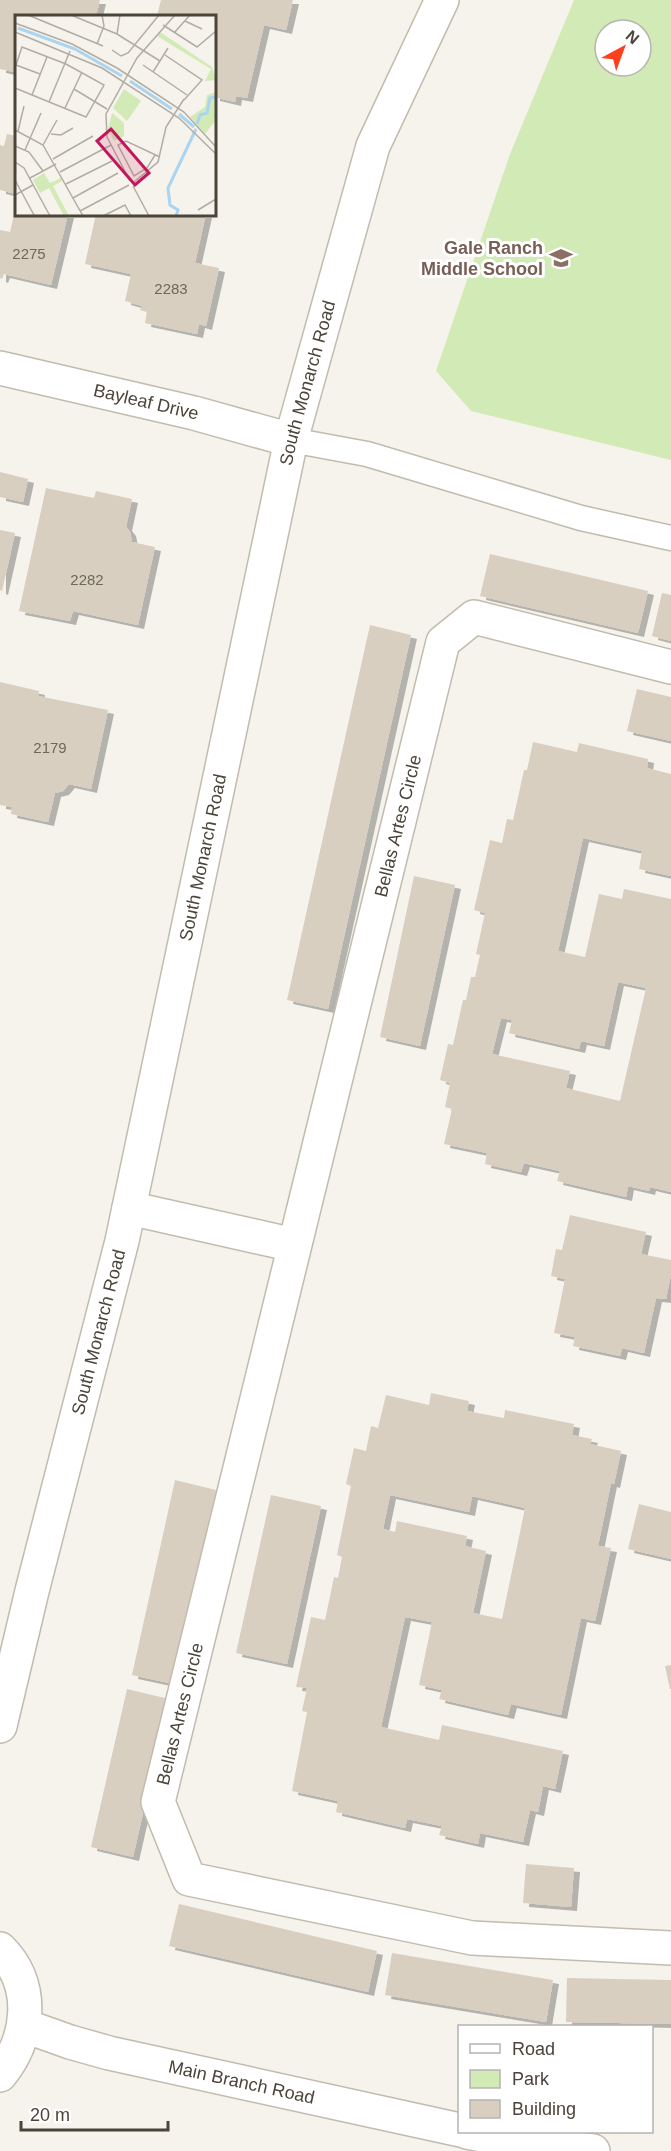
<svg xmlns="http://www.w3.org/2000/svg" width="671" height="2151" font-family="Helvetica,sans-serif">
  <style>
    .green { fill: #d2eab5; fill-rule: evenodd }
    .building { fill: #d8cfc1; fill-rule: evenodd; filter: url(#shadow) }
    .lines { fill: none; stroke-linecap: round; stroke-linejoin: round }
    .service-casing { stroke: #c2bbae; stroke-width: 27 }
    .minor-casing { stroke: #c2bbae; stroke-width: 36 }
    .tertiary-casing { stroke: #c2bbae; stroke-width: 36 }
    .service { stroke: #fff; stroke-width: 24 }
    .minor { stroke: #fff; stroke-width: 33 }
    .tertiary { stroke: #fff; stroke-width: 33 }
    .labels { text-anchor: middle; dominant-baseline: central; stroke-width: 6; stroke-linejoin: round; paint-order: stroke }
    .number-label { font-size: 15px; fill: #6e675b }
    .education-label { font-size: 18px; font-weight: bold; fill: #785e54; stroke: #fff; text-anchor: end }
    .street-label { font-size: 18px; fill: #4b4439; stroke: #fff }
    .inset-river { fill: none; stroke: #a9d4f2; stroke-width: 3 }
    .inset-road { fill: none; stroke: #b2ada4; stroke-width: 1.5 }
    .view { fill: #c2185b; fill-opacity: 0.15; stroke: #c2185b; stroke-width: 3 }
    .inset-edge { fill: none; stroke: #4b4439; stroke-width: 3 }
  </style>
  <defs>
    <filter id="shadow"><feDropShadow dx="6" dy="4" stdDeviation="0" flood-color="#0004"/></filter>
  </defs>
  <rect width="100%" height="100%" fill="#f6f3ec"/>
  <path class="green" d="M574,0h97v460l-200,-49 -35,-40 74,-217zM605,30h36v36h-36z"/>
  <g class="building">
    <path d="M0,0h100l-4,16h-80v44l-2,12 -14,-3z"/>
    <path d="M161,0h132l-7,30 -22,-5 -17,73 -11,-2 -1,6 -21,-5v-81h-57z"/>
    <path d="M7,134l9,2v58l-16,-4v-45l4,1z"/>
    <path d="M16,206v8h52l-17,71 -47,-11 -2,5 -2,-1v-48l10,2z"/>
    <path d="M96,214h110l-11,49 24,5 -13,58 -7,-2 -2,10 -52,-11 2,-11 -7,-2 2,-4 -17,-5 6,-27 -46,-10z"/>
    <path d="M0,472l28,7 -5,23 -23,-5z"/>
    <path d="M46,488l48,10 2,-7 36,8 -6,28 4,5 2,10 23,5 -17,78 -65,-14 -3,10 -51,-10z"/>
    <path d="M0,530l15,3 -13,58 -2,-1z"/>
    <path d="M490,554l158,37 -10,42 -158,-37z"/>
    <path d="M662,593l9,2v46l-19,-5z"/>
    <path d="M370,625l41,10 -83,374 -41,-9z"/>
    <path d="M0,682l39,9 -1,5 70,14 -17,79 -22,-5 -6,7 -8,2 -7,29 -37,-8 1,-7 -12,-2z"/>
    <path d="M637,689l34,8v44l-44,-10z"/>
    <path d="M533,742l44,10 2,-9 69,16 -1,9 24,6v102l-32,-7 3,-18 -59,-13 -25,113 27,6 14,-63 23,5 2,-10 47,10v293l-21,-5 -1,4 -21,-5 -2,11 -69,-16 3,-10 -36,-8 -3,9 -36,-8 2,-11 -43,-9 8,-35 -7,-2 5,-24 -10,-3 8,-36 5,1 10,-45h3l5,-23h4l5,-22 -4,-1 9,-41 -11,-3 16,-70 12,3 5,-24 6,1 11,-50h3zM618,982l28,6 -26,113 -54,-13 4,-17 -78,-17 9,-36 11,2 -3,13 70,16 2,-8 23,5z"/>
    <path d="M414,876l41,9 -35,161 -40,-9z"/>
    <path d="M570,1215l76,17 -5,22 30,6v14l-5,25 -10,-1 -12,55 -22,-5 -2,8 -47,-10 2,-9 -21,-4 11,-54 -14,-3 5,-27 6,1z"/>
    <path d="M431,1393l38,8 -2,10 37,7 1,-8 69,14 -2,11 20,4 -2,5 31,7 -7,33 -3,-1 -13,63 13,2 -16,73 -14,-3 -20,97 -50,-11 -3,11 -69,-16 3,-9 -23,-5 13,-63 -27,-5 -24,110 58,13 3,-15 121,26 -8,38 -12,-3 -5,26 -8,-2 -7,32 -43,-9 -2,11 -39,-9 3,-9 -35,-7 -2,9 -69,-16 2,-11 -46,-10 15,-79 -5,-1 5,-23 -11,-1 15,-70 14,3 9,-43 4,1 4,-21 -5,-2 14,-69 -5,-2 8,-36 12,3 5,-25 7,2 8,-33 43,10zM390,1495l79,17 3,-16 53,12 -23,111 -29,-6 13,-62 -21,-5 2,-10 -70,-15 -2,11 -12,-3z"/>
    <path d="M175,1480l41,10 -42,194 -42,-9z"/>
    <path d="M271,1495l50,11 -34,158 -51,-11z"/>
    <path d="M639,1504l32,8v47l-43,-10z"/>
    <path d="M671,1665v24h-1l-5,-23z"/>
    <path d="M127,1689l42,10 -36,158 -42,-10z"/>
    <path d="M526,1864l48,4 -3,39 -48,-4z"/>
    <path d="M179,1904l198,47 -9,41 -199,-46z"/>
    <path d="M392,1953l161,27 -7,42 -161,-27z"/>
    <path d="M567,1978l104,2v44l-105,-2z"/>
  </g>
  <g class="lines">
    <g class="service-casing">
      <path id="service" d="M291,440l76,14 214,64 90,20"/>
    </g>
    <g class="minor-casing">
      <g id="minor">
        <path id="s1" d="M0,368l194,45 97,27"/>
        <path d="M671,667l-197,-50 -31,25 -285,1160 31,77 283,59 199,10"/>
        <path d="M129,1208l165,37"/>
        <path id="s2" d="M25,2026l45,16 39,11 351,77"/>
        <path d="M467,2132l61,12 65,7"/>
      </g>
    </g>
    <g class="tertiary-casing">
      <g id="tertiary">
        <path id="s3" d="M0,1726l32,-135 90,-350 169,-801 82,-294 69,-146"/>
        <path d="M0,1949c36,36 30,89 0,126"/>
      </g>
    </g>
    <use href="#service" class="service"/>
    <use href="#minor" class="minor"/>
    <use href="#tertiary" class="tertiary"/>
  </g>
  <defs>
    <g id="school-bare" transform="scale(1.8)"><path d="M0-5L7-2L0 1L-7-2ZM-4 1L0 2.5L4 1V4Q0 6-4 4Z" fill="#8d6e63" stroke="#fff" stroke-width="2.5" paint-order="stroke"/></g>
  </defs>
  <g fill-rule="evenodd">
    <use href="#school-bare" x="561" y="258"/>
  </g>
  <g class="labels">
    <g class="number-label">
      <text x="29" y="253">2275</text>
      <text x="171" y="288">2283</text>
      <text x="87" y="579">2282</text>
      <text x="50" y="747">2179</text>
    </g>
    <g class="education-label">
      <text x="543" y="248">Gale Ranch<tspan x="543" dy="21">Middle School</tspan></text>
    </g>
    <g class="street-label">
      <text stroke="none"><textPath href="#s3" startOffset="1378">South Monarch Road</textPath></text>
      <text stroke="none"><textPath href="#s1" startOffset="150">Bayleaf Drive</textPath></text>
      <text transform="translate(398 826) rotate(-76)">Bellas Artes Circle</text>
      <text stroke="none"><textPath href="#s3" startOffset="892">South Monarch Road</textPath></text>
      <text stroke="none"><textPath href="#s3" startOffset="406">South Monarch Road</textPath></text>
      <text transform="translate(180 1714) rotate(-76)">Bellas Artes Circle</text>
      <text stroke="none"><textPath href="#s2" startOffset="224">Main Branch Road</textPath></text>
    </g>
  </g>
  <g transform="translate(15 15)">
    <rect width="201" height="201" fill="#f6f3ec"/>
    <path d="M145,17l52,35 4,13 -11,1 6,-12 -54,-33zM109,74l17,12 -14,20 -14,-13zM201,77v28l-11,14 -15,-17 15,-10 2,-12zM97,98l12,10v13l-10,5 -6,-12zM29,158l6,10 11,-5 1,3 -9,5 16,30h-5l-15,-28 -9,5 -7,-13z" fill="#d2eab5"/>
    <path class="inset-river" d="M3,13l57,21 47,27M115,66l42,28M164,99l15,13M182,109l3,-9 7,-2 3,-15 6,-1M161,201l2,-6 -8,-5 -2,-17 28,-59"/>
    <path class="inset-road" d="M13,0l75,31M56,0l46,19 43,27M170,6l17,8M0,8l57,21 45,24 67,44 32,35M148,10l34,22 19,-16M0,17l87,36 77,50 37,36M159,18l16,-18M102,19l3,-19M82,29l7,-18 -2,-11M97,35l9,6 7,-3 31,-38M150,40l37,25 -18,20M1,50l24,9M128,50l44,30M138,57l15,-24M0,73l71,29 18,-32 -38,-21 -44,-17 -6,18M59,74l33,20M17,80l15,-38M34,87l21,-51M50,93l17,-36M0,115l28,15 40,71M3,116l6,-25M36,119l10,1 12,-7M28,130l14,-25M0,131l14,6 14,19M10,135l16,-37M140,140l-8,13 -13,8 -16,-31 8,-4 34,16M38,144l40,-23M0,147l9,6 26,48M45,157l51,-27M15,163l26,-14M0,165l19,35M115,166l-23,-44 -1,-23 31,-56 38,-43M119,167l24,-20 8,-35 18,-28M51,169l46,-23M118,171l16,30M0,180l18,-10M58,183l45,-25M183,195l18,-11M65,196l49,-26M88,201l22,-11 6,11"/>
    <path class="view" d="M96,114l38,44 -14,12 -38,-44z"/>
    <rect width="201" height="201" class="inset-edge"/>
  </g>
  <rect x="458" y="2025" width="195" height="108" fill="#ffffff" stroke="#b7b4b0" stroke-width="1.5"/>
  <rect x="470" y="2044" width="30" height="9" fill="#ffffff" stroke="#b7b4b0" stroke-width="1.5"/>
  <text x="512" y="2055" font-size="18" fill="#4b4439">Road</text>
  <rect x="470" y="2070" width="30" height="18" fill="#d2eab5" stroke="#b7b4b0" stroke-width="1.5"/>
  <text x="512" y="2085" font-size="18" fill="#4b4439">Park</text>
  <rect x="470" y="2100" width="30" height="18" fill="#d8cfc1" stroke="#b7b4b0" stroke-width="1.5"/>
  <text x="512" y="2115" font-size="18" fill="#4b4439">Building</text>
  <g transform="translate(623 48) rotate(41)"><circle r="28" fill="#ffffff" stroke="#b7b4b0" stroke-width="1.5"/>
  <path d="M0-4.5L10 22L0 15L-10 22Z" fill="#fc3f1d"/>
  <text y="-9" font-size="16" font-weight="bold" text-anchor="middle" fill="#4b4439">N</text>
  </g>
  <path d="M21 2121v9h147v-9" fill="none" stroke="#4b4439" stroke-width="3"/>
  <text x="30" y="2121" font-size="18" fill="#4b4439" stroke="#ffffff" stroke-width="4.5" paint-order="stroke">20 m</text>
</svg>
